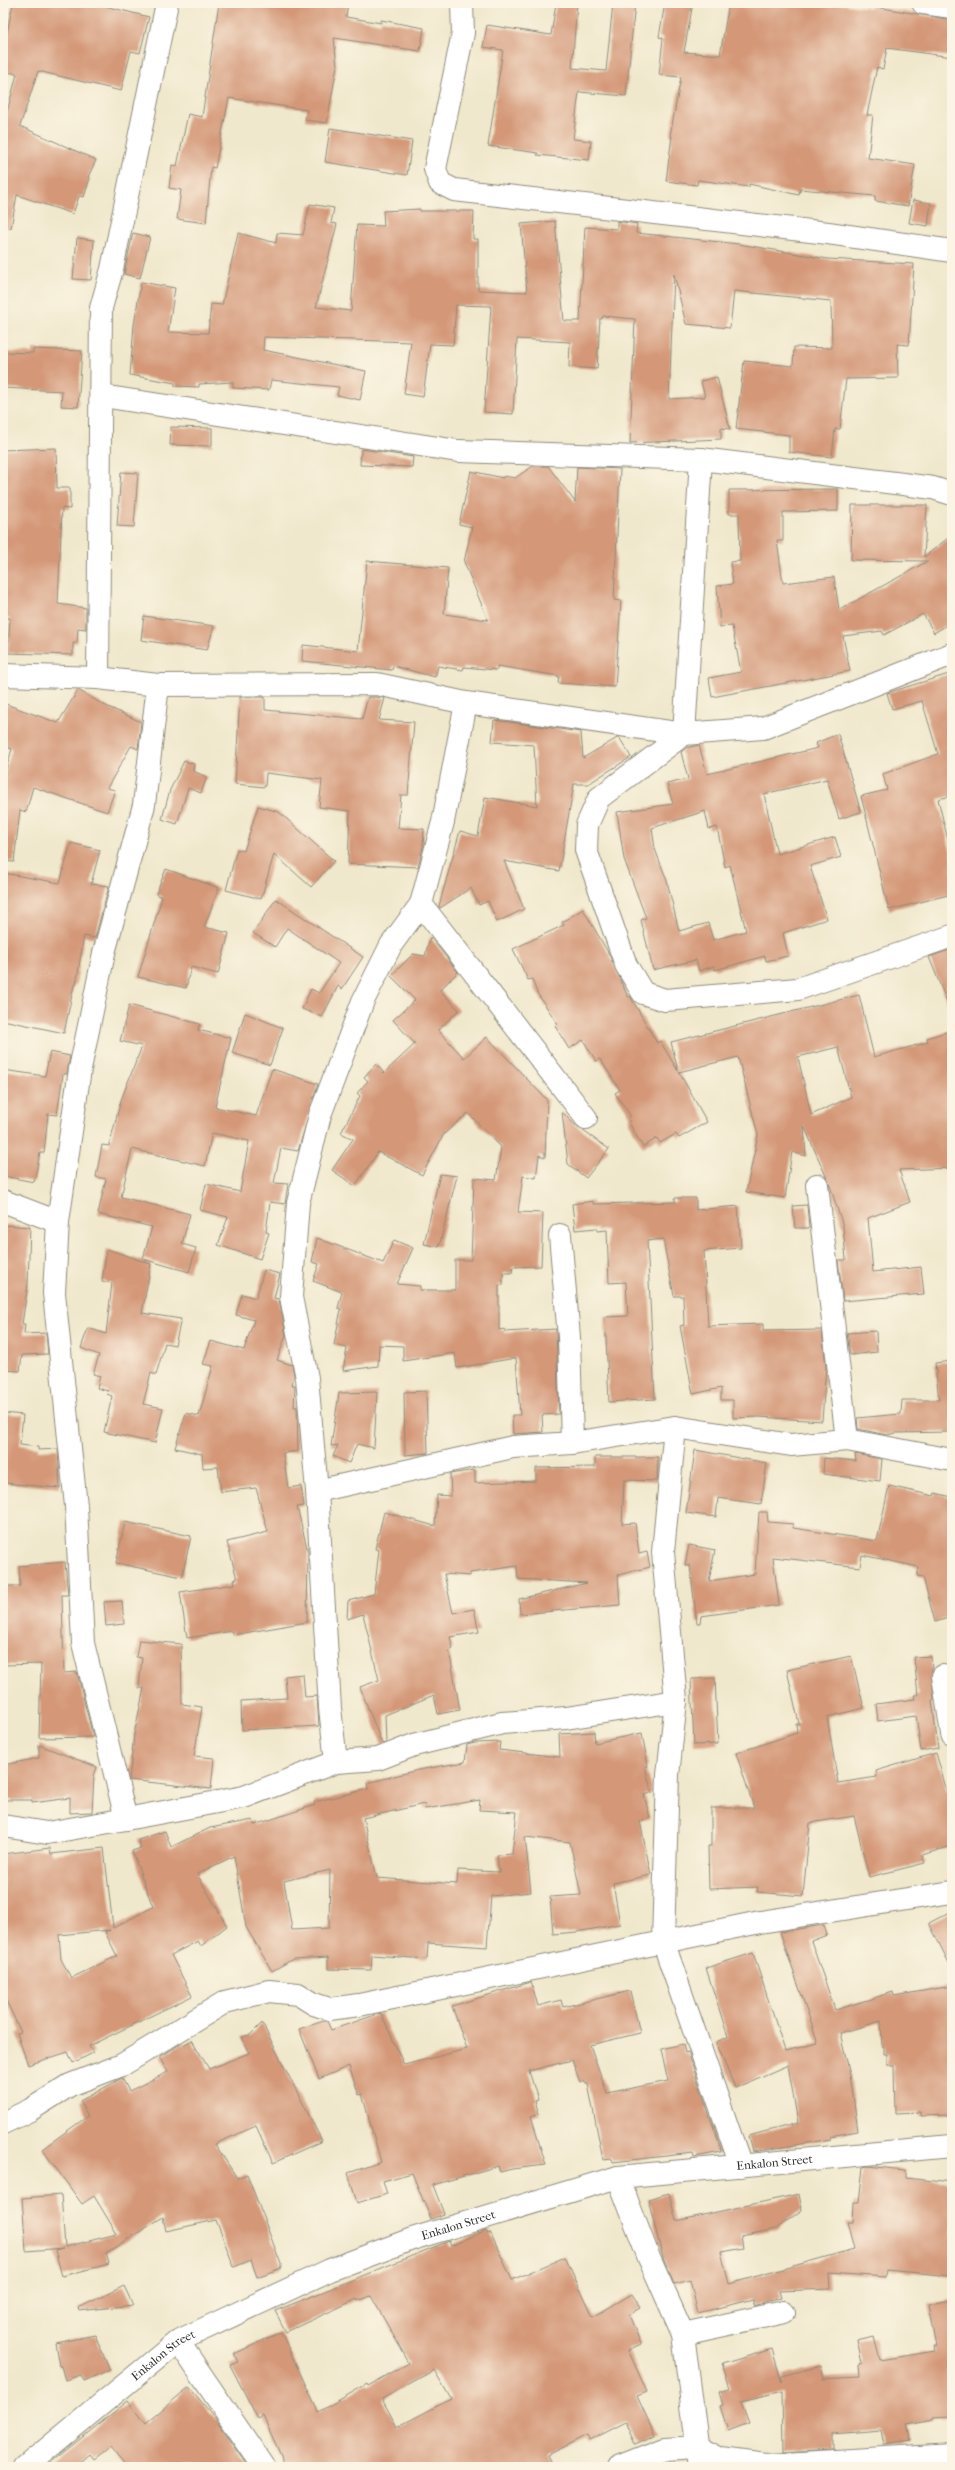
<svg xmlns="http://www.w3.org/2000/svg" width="955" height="2470" font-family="'IM FELL French Canon',serif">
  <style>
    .building { fill: #d49878; fill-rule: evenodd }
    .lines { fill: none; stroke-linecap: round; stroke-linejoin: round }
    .minor-casing { stroke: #8e8a7c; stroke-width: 24 }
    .minor { stroke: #fff; stroke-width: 22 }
    .labels { text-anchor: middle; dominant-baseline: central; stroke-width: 3.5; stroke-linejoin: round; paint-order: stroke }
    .street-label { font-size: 12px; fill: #2b2b2b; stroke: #fcf5e5 }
  </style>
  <rect width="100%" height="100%" fill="#fcf5e5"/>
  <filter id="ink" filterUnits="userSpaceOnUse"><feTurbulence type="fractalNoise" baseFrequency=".025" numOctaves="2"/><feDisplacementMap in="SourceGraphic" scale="8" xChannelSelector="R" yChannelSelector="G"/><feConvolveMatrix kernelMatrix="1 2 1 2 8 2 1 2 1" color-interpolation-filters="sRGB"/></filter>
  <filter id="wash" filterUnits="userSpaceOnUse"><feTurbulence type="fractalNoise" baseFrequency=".012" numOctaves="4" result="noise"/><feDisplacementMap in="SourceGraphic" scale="16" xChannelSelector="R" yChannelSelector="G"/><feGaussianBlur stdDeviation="0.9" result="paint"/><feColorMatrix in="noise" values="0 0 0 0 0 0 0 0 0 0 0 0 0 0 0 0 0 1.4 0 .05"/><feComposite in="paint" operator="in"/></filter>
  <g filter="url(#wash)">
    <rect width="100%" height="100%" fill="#f0e8cc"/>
    <g id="blocks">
      <g class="building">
        <path d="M13,3h79l57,14 -9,36 -9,-2 -10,40 -83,-20 -18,55 76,34 -8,17 2,1 -6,19 -5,-1 -6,18 -56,-19 -6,33 -8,-1v-109l4,-6 10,-38 -14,-3v-39l4,1z"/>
        <path d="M219,3h129l-2,14 35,6v-3l43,8 -4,23 -86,-13 3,28 -10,57 -22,-3 2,-10 -78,-12 -14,70 -4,-1 -5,56 -29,-4 4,-29 -12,-2 3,-23 5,1 11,-52 14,3z"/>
        <path d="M556,3h21l-5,65 34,3 7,-68h22l-9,93 -47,-4 -6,47 18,2 -2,19 -52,-5 1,-2 -50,-7 15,-96 -20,-3 4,-22 64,10z"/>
        <path d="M665,3h28l-9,49 36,3 9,-52h104l37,5 1,-2 81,14v37l-65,-9 -4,21 -6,-2 -10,48h6l-5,43 47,7 -7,41 -33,-5v-5l-75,-7 -1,6 -50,-11v3l-51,-7 -1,5 -31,-4 6,-45h-2l11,-59 -22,-2 4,-37 -4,-1z"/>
        <path d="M330,128l82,13 -5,34 -82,-13z"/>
        <path d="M913,200l18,3 -3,23 -19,-3z"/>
        <path d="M310,204l24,4 -3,15 6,1 -21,83 35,4 6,-86 27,1 -1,-15 37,-2v2h54l-1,28h5v51l49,2 -6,-68 34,-3 9,100h16l5,-94 32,2v-8l20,3 -1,9 103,11 89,15 86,5 -5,81 -12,-1 1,34 -52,1 -6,50h-5l-3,28 -43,-5v-17l-53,-6 8,-68 49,5 1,-19 38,1 -1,-47 -97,-10 -4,37 -44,-4 -12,-50 -5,125 36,-2 -4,-16 16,-4 13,52 -9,-1v11l-91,4 5,-124 -32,-3 -1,3 -2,-1 -3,51 -28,-2 1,-25 -53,-3 -4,75 -29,-2 7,-106 -35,-1 -3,40 -23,-1 -7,53 -19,-3 7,-52 -147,-5 -1,13 103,21 -6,29 -23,-5 2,-8 -68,-7 -2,10 -36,-2v-6l-34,2v3l-24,-1v-3l-45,-8 4,-50 7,-43 34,6 -7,44 40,1 3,-29 11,1 16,-72 38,10 1,-10 26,2z"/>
        <path d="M133,233l17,4 -10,41 -16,-4z"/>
        <path d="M77,238l17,2 -3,40 -18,-1z"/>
        <path d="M33,349l49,2 -4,56 -17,-1 1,-15 -59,-3v-36l30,1z"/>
        <path d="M171,427l41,1v18l-42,-1z"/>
        <path d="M56,448l1,40h13v21l-8,-1 -4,96 28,4v21l-8,-1 -1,15h-4v12l-65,-2 2,-35 -7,-1v-16h2l-2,-151z"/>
        <path d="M361,449l52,8 -1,10 -52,-2z"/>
        <path d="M533,466h15l27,36 2,-35 43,2 -6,131 7,1 -6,86 -57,-4 1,-7 -62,-10v4l-33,-3 -1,3 -25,-4 -3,11 -42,-11 -1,4 -90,-9 1,-16 55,6 9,-90 81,7 -4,46 44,6 -24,-58 8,-35 -13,-3 12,-53 32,7 1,-2 11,2z"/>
        <path d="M121,472l17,1 -4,54 -17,-1z"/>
        <path d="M838,489v22l-55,1v29h-6l6,42 51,-6 5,33 89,-49 -77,-1 1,-55h75l-3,52 28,-22v87l-18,11 -11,-19 -39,21 -2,-4 -39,5 7,35 -138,26 -3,-19 32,-6 -9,-46 -12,1 -3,-41 16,-2 -3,-22 10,-1 -1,-47h-10v-24z"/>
        <path d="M144,616l70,10 -7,24 -66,-10z"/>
        <path d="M952,673v123l-14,3 14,58v37l-63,16 -28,-114 26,-6 -4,-16 55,-20 -16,-53 -30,8 -5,-16z"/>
        <path d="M78,690l26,15 37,17 -3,27 -7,-3 -24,42 8,2 -8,22 -74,-25 -7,25 -6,-2 -6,52 -11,-1v-81l9,-31 -9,-3v-43l55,20z"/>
        <path d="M240,697h25v13l97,9 6,-22h8l9,1 -6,22 35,2 -6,73h-7l-3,33 26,1 -1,18 -5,20 -70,-3 2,-53 -31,-4 3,-27 -56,-7 -1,14 -30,-3z"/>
        <path d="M494,720l87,12 2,26 36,-21 12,20 -43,27h-14l-15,87 -55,-10 20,48 -27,13 -9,-21 -9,4 -8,-17 -31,20 -1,-2 21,-75 18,5 7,-39 52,9 -3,-61 -42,-3z"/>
        <path d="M838,734l23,78 -22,7 -12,-40 -63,15 13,60 58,-17 6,20 -31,9 17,53 -44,14 5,23 -22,5 -1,-5 -50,14 -1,-4 -15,5 -3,-11 -43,10 -12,-50 5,-2 -22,-59 -7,-47 56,-8 -6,-20 21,-5 -7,-27 5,-4 13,-3 8,29 111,-26 -2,-5zM705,811l4,18 8,-2 8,40 5,-2 16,66 -33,9 -5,-17 -29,8 -12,-50 -12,-32 -3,-21z"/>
        <path d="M184,761l10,3 -1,7 14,6 -6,16 -13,-5 -11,36 -15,-5 8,-29z"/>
        <path d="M258,806l21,6 55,49 -23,26 -37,-33 -13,45 -35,-9 11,-41 7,2z"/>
        <path d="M71,843l29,7 -9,34 18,2 -14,52 -11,-2 -8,49h-2l-10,48 -61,-13v-147l57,10z"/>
        <path d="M166,869l53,19 -15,39 25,6 -11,41 -27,-7 -5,21 -48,-11 24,-80 -6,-3z"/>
        <path d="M276,899l87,58 -21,32 -4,-3 -16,31 -20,-8 9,-20 8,4 20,-30 -52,-35 -12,19 -22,-14z"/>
        <path d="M583,909l26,45 19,43 2,-1 27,47 3,-2 18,30 -7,-29 188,-47 15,62 54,-15 -1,-4 25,-8v138l-53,2 11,32 -42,16 5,54 48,-5 3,27 -81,7 -5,-41h8l-3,-34 -14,-43 -25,-57 2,30 -14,-4 -7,46 -39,-6 12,-57 -20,-78 -59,15 28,50 -28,16 -3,-4 -16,9 -3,-5 -14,9 -14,-24 1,-8 -15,-22 5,-3 -20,-31 -4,2 -13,-21 -14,9 -14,-23 3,-2 -21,-31 -5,-14 -4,1 -15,-31 51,-24 -2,-3zM838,1047l13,50 -40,18 -13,-58z"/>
        <path d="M430,937l28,35 -18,18 19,20 -21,20 26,28 23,-21 60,63 -2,58 -6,-3 -3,23 -13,-2 -5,36 25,1 -2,53 -28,1 -1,6h-9v12h-4v45l6,-1v3l51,-3 3,85 -17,1 1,17 -30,2 -1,-19h8l-4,-57 -59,10 -2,-15 -52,8v-15l-24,-1 -1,21 -35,5 4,-23 -13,-3 7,-36 -3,-1 4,-16 -29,-11 6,-17 -7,-2 5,-24 66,25 11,-23 19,8 -16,36 23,2v4h35v-30h16l3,-82 22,2 5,-33 -33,-34 -24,21 -22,41 -44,-23 -23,34 -23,-16 21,-31 -12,-6 19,-37 -3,-3 11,-12 -4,-4 12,-13 8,9 31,-29 -22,-24 22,-20 -24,-24 22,-22 12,2z"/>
        <path d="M952,949v63h-1l-22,-55z"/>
        <path d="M129,1005l71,19 -2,6 33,8 -16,69 41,9 16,-47 46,15 -20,67 -17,-3 -7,35 14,1 -3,20 -15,-2 -4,30 3,1 -9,26 -42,-14 10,-28 -28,-7 6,-26 34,8 9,-51 -37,-8 -7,33 -73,-17 -11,48 69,17 -8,30 14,4 -7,24 -46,-13 9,-32 -54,-13 8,-35 -10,-2 6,-32 7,1 12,-46 21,-54 -22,-5z"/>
        <path d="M245,1013l38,15 -13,37 -38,-12z"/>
        <path d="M50,1052l20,4 -3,18h-4l-6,41 -9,-1 -4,39h-4l-6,29 -31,-6v-106l42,6z"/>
        <path d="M562,1112l14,14 33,23 -23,29 -18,-14z"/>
        <path d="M440,1174l17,2 -18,71 -15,-3z"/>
        <path d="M674,1198h22v12l42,-4 3,42 -37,3 4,75 55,-2v7l59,-1 4,36 -4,55 -63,-4 -26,1v-18h-12v-12l-28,6 -13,-68 4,-1 -1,-29h-9l-11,-57 -16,2 8,158 -46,3 -4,-85 23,-1 -2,-34 -17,1 -2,-53 -10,1v-3l-22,2 -3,-26 21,-3v3l83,-2z"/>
        <path d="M807,1205l2,23h-14l-2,-22z"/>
        <path d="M3,1225l27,2 -2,57 -6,40h3l-1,10 22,-1 2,21 -26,1 -2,16 -17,-1z"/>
        <path d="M107,1249l44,15 -9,49 39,6 -6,26 -10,-2 -9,32 -5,-2 -8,31 20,4 -8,35 -51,-11 8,-36 -5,-2 1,-3 -11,-3 3,-12 -7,-2 6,-19 -18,-7 7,-20 18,6 6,-51 -10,-2z"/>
        <path d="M264,1270l16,4 -6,24 5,1 7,36 -9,25 15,5 2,10 -2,10h3l-1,22h3l1,44 -15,2 5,35 13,-2 3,20 -7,1 11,45 -1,70 -74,13 -1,-4 -45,7 -7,-46 55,-8 -1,-4 3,-1 -10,-37 41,-10 -12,-44 -35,4 -3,-25 -15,1 -1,-14 -27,-6 11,-35 13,3 14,-50 -10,-2 8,-23 33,9 10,-30 -18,-5 6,-21 14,4z"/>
        <path d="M876,1331l1,21 -27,3 -3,-22z"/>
        <path d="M952,1361v71l-57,1 -8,2 -29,-6 -1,-11 44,-4 1,-14h37l-4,-37z"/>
        <path d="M426,1391l2,62 -23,2 -1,-63z"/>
        <path d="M377,1392l-3,56 -17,-4 -8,19 -16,-7 5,-11 -7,1 8,-53z"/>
        <path d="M3,1413l20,2 -3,30 18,2v3l20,-1 2,39 -57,-5z"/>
        <path d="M695,1450l72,13 -6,41 -43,-6 -2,19 -30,-4z"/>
        <path d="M855,1454l27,5 -2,22 -57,-7 1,-16 32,3z"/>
        <path d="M595,1457h63l-1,24 -33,-1 -2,44 13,-1 4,31 8,-2 3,15 -32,8 2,30 -100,9 -1,-15 68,-16 -69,-4 -1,-13 -47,7v3l-26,-2 9,39 21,-4 5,23 -29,5 3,12 -4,1 11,60 -22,4 -4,-19 -49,20 1,28 -4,1 -22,-57 19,-7 -16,-66 -16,5 1,-18 26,-7 5,-44 -4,-1 9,-37 51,14 2,-31 14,1 -1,-22 25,-4v13l61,-2v-13l59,-1z"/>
        <path d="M889,1486l45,10 1,-3 17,4v120l-17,5 -12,-45 -6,-1 2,-9 -57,-12 -2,12 -87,-10 6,48 -78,11 -1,7h-3l-7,-57 -5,-1 4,-20 26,5 -6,31 46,-7 4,-62h8l1,10 25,2v4l84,13z"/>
        <path d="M125,1522l66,14 -9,41 -66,-14z"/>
        <path d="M65,1562l3,33h-6l2,78 13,-1 16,65 -54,1 2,-74 -38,1v-79h17l-1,-20z"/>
        <path d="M122,1601l2,23 -18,2 -2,-24z"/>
        <path d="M139,1640l42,4 1,60 20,3 -8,49 20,2 -3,31 -82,-9 5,-45 10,-47h-5l3,-30 -6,-1z"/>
        <path d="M851,1656l13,52 -37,9 11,66 39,-6 -1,-6 60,-18 16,56v37l-30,9 3,8 -56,14 -15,-61 -44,7 -7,73 -46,-4 1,-5 -49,2 -1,-43h3v-38h43l-18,-55 61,-20 -1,-9h3l-12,-54z"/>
        <path d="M931,1656l3,44h-2l6,48 -17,3 -5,-35 -38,5 -2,-17 39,-5 -1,-4h4l-4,-38z"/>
        <path d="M303,1674l2,23 12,-1 2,30 -77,4 -1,-29 46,-3 -2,-22z"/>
        <path d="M715,1678l3,66 -24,1 -3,-66z"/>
        <path d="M594,1732l1,11 47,-10 6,33 -3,1 7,26 -8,2 6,23 -10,3 11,54 -38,8 7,41 -43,8 -24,2 -3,-37 31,-2 -11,-53 -45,-5 6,55 -40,4 -4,51 -59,-4 -1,16 -55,-4 -1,15 -43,-1v-12l-35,2 -21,12 -26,-44 -12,-71 -37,18 30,52 -26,20 -3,-5 -27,14 21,41 -103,50 4,7 -20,10 -5,-11 -40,13 -11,-32 4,-1 -18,-38v-140l47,-6 1,6 53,-6 9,80 40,-21 -21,-56 9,-3 -3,-8 27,-9 6,16 39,-19 43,-8 1,5 61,-20 -1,-3 54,-13 -1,-6 51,-13 47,-8 2,-17 8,-2 25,-1 -1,8 61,7 -1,-23zM480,1800l-1,10 38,2 -5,42 -15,1 2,17 -41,-2 -1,14 -80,-6 -14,-60 61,-14 1,5zM330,1870l-1,58 -37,2 -8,-49zM110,1930l-5,2 12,24 -46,22 -10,-19 -2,-24z"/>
        <path d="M39,1745l58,22 -3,9 -2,36 -22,1v-15l-38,5v-3h-29v-35l36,-7z"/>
        <path d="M952,1911v58l-23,-46z"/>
        <path d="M824,1925l3,10 -16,6 24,69 58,-18 1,4 58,-10v129l-32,1v-4l-25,1 -1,-48h-7v-11h-3v-7h-2l-1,-26 -41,12 10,41 8,57 -28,5 1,3 -79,13 -4,-16 50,-13 -10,-58 -53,23 -19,-46 12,-5 -22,-69 47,-15 32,98 33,-8 -38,-111z"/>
        <path d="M531,1982l7,24 23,-6 2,7 67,-16 10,42 -50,12 17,48 61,-12 -7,-32 22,-5 2,9 3,-1 34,100 -28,5 -1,-4 -80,9 -1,-3 -9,1 -15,-76h-2l-2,-3 -4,1 -8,-22 -43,11 9,29 -3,1 4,13 -8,3 15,48 -34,4 -12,3 -2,-6 -65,19 11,29 -13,5 -19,-46 -29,8 4,13 -30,9 -9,-30 33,-11 -19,-68 -3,1 -10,-29 -30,13 -20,-50 25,-8h3l4,9 50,-17 23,52 63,-16 -15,-43z"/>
        <path d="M262,2023l60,118 -49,22 -17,-37 -41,18 22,34 10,-4 34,90v4l-24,9 -6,-17 -17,7 -18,-47 -50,11 -3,-14 -57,36 3,11 -47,12 -7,-26 8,-2 -37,3 -4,-53 39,-3 4,52 52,-13 -23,-38 -12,8 -40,-55 46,-33 -8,-15 42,-23 7,13 39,-19 -8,-15 22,-14 1,2 9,-5 17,29 40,-16 -8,-16 9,-2z"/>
        <path d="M868,2166l37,4v8l47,5v93l-65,-6 -1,7 -57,-4 1,16 -51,2 2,7 -24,7 -2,1 -2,-7 -55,14 -8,-33 -16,4 -11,-26 -15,-59 21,-6 7,28 123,-27 3,16 -26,19 -35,7 2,12 -22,4 8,32 125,-35 -7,-27h6l1,-20h5l4,-35z"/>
        <path d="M486,2230l2,3 2,-1 22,48 53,-23 28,60 39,-23 9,14 -12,7 12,29 -13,6 19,42 -10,4 18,39 -20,9 -10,-22 -35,18 -3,-5 -40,20 6,12h-267l-23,-51 -5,3 -28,-54 8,-3 -4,-8 47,-22 37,80 49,-28 1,2 41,-23 -38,-67 -13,5 -1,-2 -71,33 -11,-21 174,-70 2,5zM434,2370l17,29 -54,28 -15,-28z"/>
        <path d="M124,2286l9,19 -54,6 -1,-3z"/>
        <path d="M952,2300v117l-18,1v2l-27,5 3,16 -26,4 -3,-15 -48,4v15l-50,3 -1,-60 -41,10 8,21 -21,8 -8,-25 3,-1 -4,-13 11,-3 -8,-25 50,-15 10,34v-7l39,-10 3,12 36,-2 -1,-12 3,-1 -5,-22 17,-4 6,23 54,-9 -1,-5h3l-8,-42z"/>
        <path d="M95,2335l15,35 -26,11 -3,-6 -16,5 -4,-14h-2l-4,-23z"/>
        <path d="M189,2387l26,31 34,49h-123l-16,-20 -16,12 -4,-5 -15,13h-30l83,-66 17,23z"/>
      </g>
    </g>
  </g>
  <g filter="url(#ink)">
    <use href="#blocks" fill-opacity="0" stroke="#8e8a7c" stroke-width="1"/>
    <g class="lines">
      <g class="minor-casing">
        <g id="minor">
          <path d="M462,3l1,30 -28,136 5,14 14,7 374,43 124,18"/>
          <path d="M923,3l29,4"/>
          <path d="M102,396l356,55 243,8 202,25 30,4 19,6"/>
          <path d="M701,459l-17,275 -85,64 -12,27 -1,25 40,115 17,28 22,7 133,-11 154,-53"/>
          <path d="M3,675l95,3 60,7 219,-1 89,19 218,31 79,-6 189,-74"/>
          <path d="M98,678l3,-370 11,-39 55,-266"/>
          <path d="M421,904l165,214"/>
          <path d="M817,1185l30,255"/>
          <path d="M3,1201l55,21"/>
          <path d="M560,1235l9,102 3,106"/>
          <path d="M675,1427l-12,125 13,149 -8,74 -5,166 78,225"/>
          <path d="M317,1491l196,-44 59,-4 103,-16 116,18 56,-5 105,20"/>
          <path d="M943,1676l9,58"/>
          <path d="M336,1762l-6,-54 -13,-217 -10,-113 -16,-81 7,-94 22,-88 43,-114 28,-56 30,-41 22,-82 23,-119"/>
          <path d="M126,1819l-43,-176 -7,-137 -22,-213 4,-71 22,-153 24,-116 40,-148 14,-120"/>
          <path d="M3,1826l44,7 79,-14 118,-22 92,-35 42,-3 36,-14 88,-22 64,-5 110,-17"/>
          <path d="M3,2123l27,-13 40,-25 52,-20 103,-63 44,-11 29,3 16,10 15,5 30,-4 401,-83 192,-30"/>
          <path d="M618,2177l31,81 34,76 17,133"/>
          <path d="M683,2334l101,-22"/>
          <path d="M178,2341l86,126"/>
          <path id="s1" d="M25,2467l153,-126 152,-71 82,-31 206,-62 334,-31"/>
          <path d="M619,2467l46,-18 32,-2 24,12 46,6 185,-11"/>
        </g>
      </g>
      <use href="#minor" class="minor"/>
    </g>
  </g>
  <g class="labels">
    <g class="street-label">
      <text stroke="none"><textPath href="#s1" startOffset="826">Enkalon Street</textPath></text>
      <text stroke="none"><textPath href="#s1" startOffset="502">Enkalon Street</textPath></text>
      <text stroke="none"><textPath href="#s1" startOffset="178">Enkalon Street</textPath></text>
    </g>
  </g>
  <rect width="955" height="2470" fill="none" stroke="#fcf5e5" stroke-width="16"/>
</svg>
